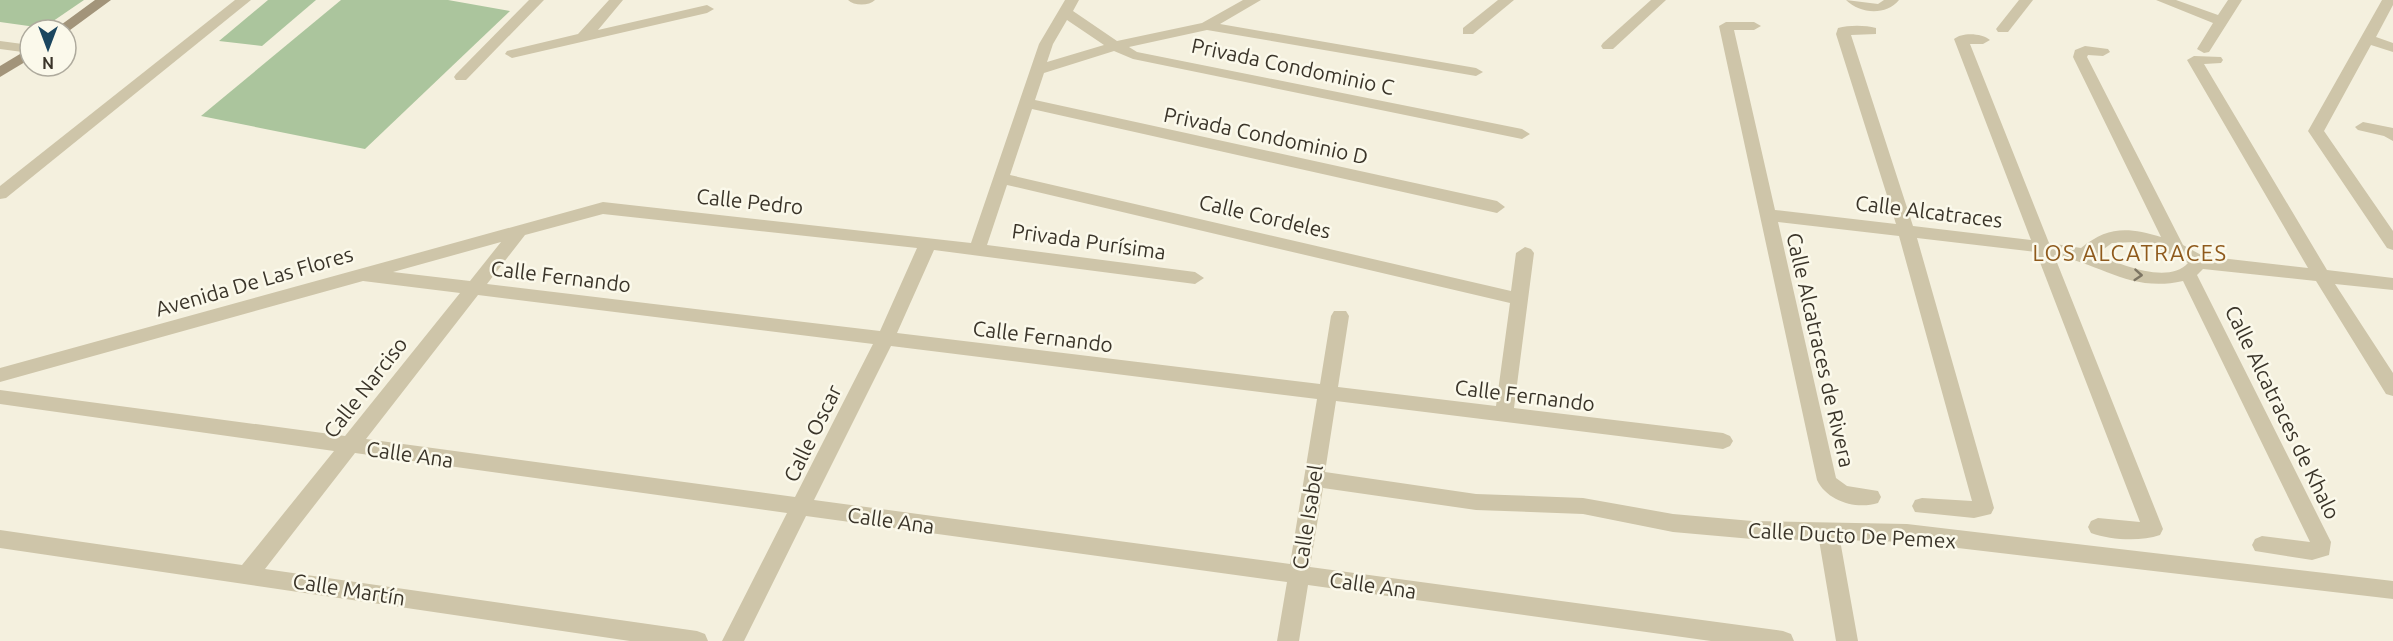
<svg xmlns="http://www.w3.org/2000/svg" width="2393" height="641" font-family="Ubuntu,sans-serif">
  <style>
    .green { fill: #abc59d }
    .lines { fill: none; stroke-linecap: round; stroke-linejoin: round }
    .street { fill: #cec5a9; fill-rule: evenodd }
    .secondary { fill: #a2947a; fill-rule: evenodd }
    .oneway { stroke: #7d7563 }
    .labels { text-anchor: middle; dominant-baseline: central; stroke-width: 5; stroke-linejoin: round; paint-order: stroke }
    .street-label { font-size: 21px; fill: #3a3429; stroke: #fbf9eb }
    .neighbourhood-label { font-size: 22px; letter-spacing: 1.5px; fill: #8f5a1c; stroke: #fbf9eb }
  </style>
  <rect width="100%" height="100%" fill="#f4f0de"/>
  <g class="green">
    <path d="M0,0h84l-41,28 -43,-6z"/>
    <path d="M268,0h48l-54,46 -43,-5z"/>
    <path d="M341,0h107l62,11 -145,138 -164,-33z"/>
  </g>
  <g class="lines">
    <g class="street">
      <path d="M235,0h16l-245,198 -6,1v-13z"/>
      <path d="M529,0h15l-78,80h-10l-2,-3 2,-3z"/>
      <path d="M609,0h14l-25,30 109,-25 7,4 -7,4 -195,45 -7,-4 2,-3 71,-17z"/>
      <path d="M848,0h27c-6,6 -21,6 -27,0z"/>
      <path d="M1065,0h14l-6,11 44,30 85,-18 41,-23h18l-41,24 256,44 7,4 -7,4 -269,-46 -78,17 8,5 385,77 8,5 -8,5 -389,-80 -19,-8 -70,22 -9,27 462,101 8,6 -8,6 -465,-104 -22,66 501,116 5,-38 9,-6 6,2 3,4 -20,155 209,25 7,3 3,5 -3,5 -7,3 -387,-48 -11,71 151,22 107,4 90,16 79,7 155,3 486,57v18l-486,-57 -67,-2 18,101h-22l-17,-101 -67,-1 -79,-7 -90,-18 -107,-4 -153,-22 -13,79 473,64 8,3 3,7h-83l-403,-56 -9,56h-22l10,-59 -481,-66 -62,125h-22l65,-128 -432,-60 -90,116 432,62 8,3 3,7h-78l-630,-93v-18l242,35 92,-114 -334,-47v-14l345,46 115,-143 -97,-12 -363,101v-14l603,-166 368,41 68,-199zM1067,20l37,25 -57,17 6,-18zM1007,185l503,118 -14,103 -158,-19 11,-71 -3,-5h-12l-3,5 -11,68 -423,-51 37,-83 261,34 9,-6 -9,-6 -208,-27zM603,214l314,34 -37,83 -393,-47 38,-49zM501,242l-31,39 -77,-9zM478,295l395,49 -78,153 -429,-58zM891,346l426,53 -27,165 -476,-64z"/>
      <path d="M1498,0h16l-41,34h-10v-6z"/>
      <path d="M1651,0h15l-53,49h-10l-2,-3 2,-3z"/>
      <path d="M1846,0l32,4 6,-4h15c-13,16 -39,14 -53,0z"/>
      <path d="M2019,0h14l-25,32h-10l-2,-3z"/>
      <path d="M2156,0h20l42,15 10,-15h14l-33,52 -5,1 -7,-4 16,-26z"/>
      <path d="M2382,0h11v5l-17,32 17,6v9l-22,-7 -47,86 69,100v19l-6,-2 -79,-117z"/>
      <path d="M1726,22h28l7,4 -7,4h-20l41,180 121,14 -60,-190 2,-6c11,-3 27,-3 38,0v6l-25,1 62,191 118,14 -77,-201c8,-7 28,-6 36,1l-7,4h-13l79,199 32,5c27,-22 47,-21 80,-11l-88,-180 2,-7 10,-4 23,3 2,3 -7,4 -15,-1 -1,2 96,188 20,11 105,12 -121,-208 7,-4 27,1 2,3 -2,3 -17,1 123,206 66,8v12l-58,-6 58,89v23l-7,-2 -70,-113 -113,-12 -6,6 134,267 -2,13 -17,5 -57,-9 -3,-6 3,-6 7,-3 48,6 -127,-261c-52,12 -81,-17 -129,-26l109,274 -3,6c-20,7 -49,5 -69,-2l-3,-6 3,-6 7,-3 42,4 -104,-270 -119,-14 77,270 -3,6 -17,4 -59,-6 -3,-6 3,-6 7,-2 50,3 -73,-265 -121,-14 58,256 11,8 31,5 3,6 -3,6c-22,7 -51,-2 -61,-23l-98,-454zM2135,242l27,8 26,13c-20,22 -69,1 -91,-9l15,-11z"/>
      <path d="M0,41l30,4v8l-30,-4z"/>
      <path d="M2363,122l30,6v13l-9,-5 -26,-6 -3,-3z"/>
    </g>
    <g class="secondary">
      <path d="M95,0h16l-45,33v-3h-12z"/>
      <path d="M30,48v11l-30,18v-11z"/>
    </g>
  </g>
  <defs><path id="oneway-chevron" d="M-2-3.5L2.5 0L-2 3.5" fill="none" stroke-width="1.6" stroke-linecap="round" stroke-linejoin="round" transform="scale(1.5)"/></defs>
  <use class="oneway" href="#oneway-chevron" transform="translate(2138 275) rotate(4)"/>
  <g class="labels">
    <g class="street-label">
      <text transform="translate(1293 66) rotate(12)">Privada Condominio C</text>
      <text transform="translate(1266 135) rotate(12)">Privada Condominio D</text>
      <text transform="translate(750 201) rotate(6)">Calle Pedro</text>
      <text transform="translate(1929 211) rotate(7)">Calle Alcatraces</text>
      <text transform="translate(1265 216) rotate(13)">Calle Cordeles</text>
      <text transform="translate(1089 241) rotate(8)">Privada Purísima</text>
      <text transform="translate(561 276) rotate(7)">Calle Fernando</text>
      <text transform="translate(254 281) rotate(-16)">Avenida De Las Flores</text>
      <text transform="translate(1043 336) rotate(7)">Calle Fernando</text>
      <text transform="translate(1821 350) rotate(77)">Calle Alcatraces de Rivera</text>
      <text transform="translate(365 387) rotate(-52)">Calle Narciso</text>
      <text transform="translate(1525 395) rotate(7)">Calle Fernando</text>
      <text transform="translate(2283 412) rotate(64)">Calle Alcatraces de Khalo</text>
      <text transform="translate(812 433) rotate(-64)">Calle Oscar</text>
      <text transform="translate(410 454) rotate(8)">Calle Ana</text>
      <text transform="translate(1307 517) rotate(-81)">Calle Isabel</text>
      <text transform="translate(891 520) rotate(8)">Calle Ana</text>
      <text transform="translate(1852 535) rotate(3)">Calle Ducto De Pemex</text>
      <text transform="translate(1373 585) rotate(8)">Calle Ana</text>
      <text transform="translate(349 589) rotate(9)">Calle Martín</text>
    </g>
    <g class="neighbourhood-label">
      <text x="2130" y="252">LOS ALCATRACES</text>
    </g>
  </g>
  <g transform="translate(48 48) rotate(180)"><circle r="28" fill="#fbf9eb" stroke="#aeaa9d" stroke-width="1.5"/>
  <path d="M0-4.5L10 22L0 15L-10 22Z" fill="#1b465f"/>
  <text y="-9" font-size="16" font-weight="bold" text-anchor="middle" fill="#3a3429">N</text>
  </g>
</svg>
